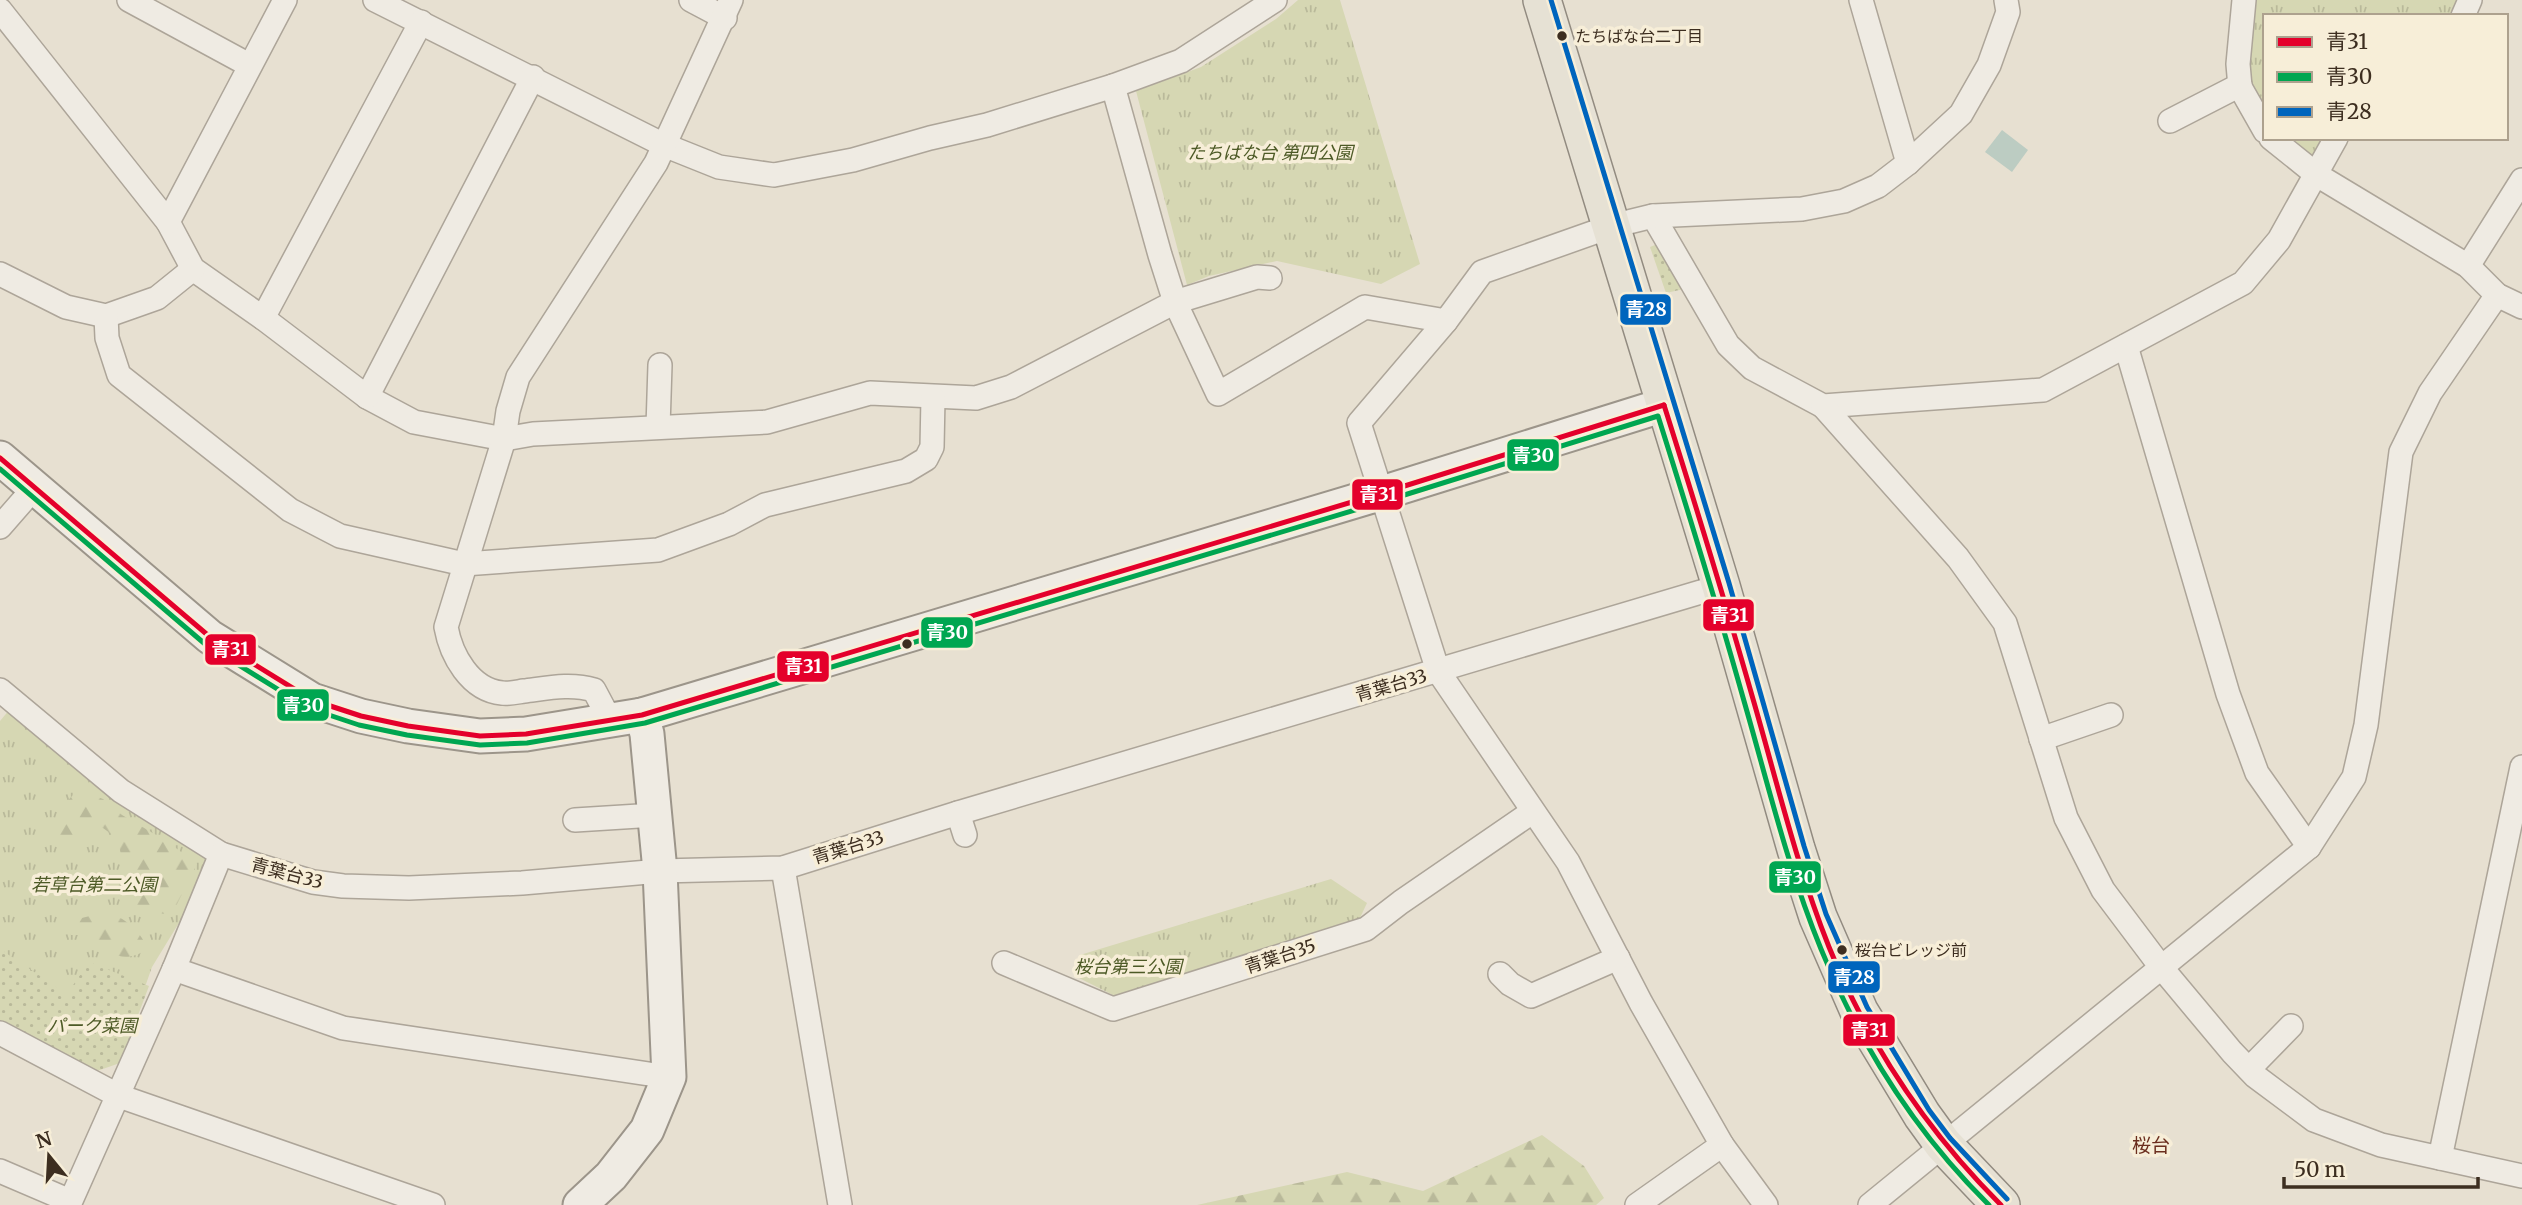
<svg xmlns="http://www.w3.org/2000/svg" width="2522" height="1205" font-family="Merriweather,'Noto Sans JP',serif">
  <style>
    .grass { fill: url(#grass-tufts) }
    .forest { fill: url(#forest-firs) }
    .garden { fill: url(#garden-dots) }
    .water { fill: #bcccc2 }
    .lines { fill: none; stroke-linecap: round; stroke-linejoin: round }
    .street-casing { stroke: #ada599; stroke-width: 26 }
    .secondary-casing { stroke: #9c958a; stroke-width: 37 }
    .primary-casing { stroke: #928b80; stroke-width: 40 }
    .street { stroke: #efebe3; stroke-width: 23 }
    .secondary { stroke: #efebe3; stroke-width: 33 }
    .primary { stroke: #e6e1d4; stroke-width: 37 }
    .bus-1-casing { stroke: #f7eed8; stroke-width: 10 }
    .bus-2-casing { stroke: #f7eed8; stroke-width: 10 }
    .bus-3-casing { stroke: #f7eed8; stroke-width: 10 }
    .bus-1 { stroke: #e4002b; stroke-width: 5 }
    .bus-2 { stroke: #00a651; stroke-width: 5 }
    .bus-3 { stroke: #0065bd; stroke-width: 5 }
    .bus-dot { fill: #3d2e20; stroke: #f7eed8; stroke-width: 2.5 }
    .labels { text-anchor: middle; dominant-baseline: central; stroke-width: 7; stroke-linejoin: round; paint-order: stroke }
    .bus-label { font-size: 16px; fill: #3d2e20; stroke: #f7eed8; text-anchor: start }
    .park-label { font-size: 18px; font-style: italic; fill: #4d5a26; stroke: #f7eed8 }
    .street-label { font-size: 18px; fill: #3d2e20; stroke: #f7eed8 }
    .neighbourhood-label { font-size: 19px; fill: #6b2e1e; stroke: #f7eed8 }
    .line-badge { stroke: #f7eed8; stroke-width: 2.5 }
    .badge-label { font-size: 19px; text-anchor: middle; font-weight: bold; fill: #fff }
  </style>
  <defs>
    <pattern id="grass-tufts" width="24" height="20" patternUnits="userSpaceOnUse" patternTransform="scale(1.75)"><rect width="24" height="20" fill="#d6d7b3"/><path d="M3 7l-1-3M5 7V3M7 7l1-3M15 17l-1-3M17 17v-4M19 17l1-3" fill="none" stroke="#b9b99a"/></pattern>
    <pattern id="forest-firs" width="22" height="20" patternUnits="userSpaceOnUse" patternTransform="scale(1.75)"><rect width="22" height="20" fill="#d6d7b3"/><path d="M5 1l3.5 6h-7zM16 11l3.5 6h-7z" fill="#b9b99a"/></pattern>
    <pattern id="garden-dots" width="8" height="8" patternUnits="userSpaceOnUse" patternTransform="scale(1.75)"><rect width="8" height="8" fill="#d6d7b3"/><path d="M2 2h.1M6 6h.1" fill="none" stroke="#b9b99a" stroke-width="1.8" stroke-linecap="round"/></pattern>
  </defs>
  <rect width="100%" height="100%" fill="#e7e0d1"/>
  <g class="grass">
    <path d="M1298,0h42l80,264 -39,20 -104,-23 -68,15 -22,9 -51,-194 65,-24 75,-48z"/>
    <path d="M2244,0h226l-7,16h-198v115l-27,-67z"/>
    <path d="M2271,138h65l-19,37z"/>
    <path d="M15,703l206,151 -69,113 -33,94 -119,-32v-308z"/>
    <path d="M1331,879l36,24 -8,17 -244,76 -40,-20 5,-21z"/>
  </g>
  <g class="forest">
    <path d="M78,790l25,9 19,16 46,27 29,22 -25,50c-29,0 -41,-9 -58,-31l8,-22 -4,-22 -15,-11 -23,2v21l-17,-1 -9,-7c-3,-22 9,-39 24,-53z"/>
    <path d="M100,909c23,8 38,18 48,40 -12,7 -24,12 -37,3 -5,-3 -7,-9 -12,-12 -8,-6 -19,-5 -28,-5l-6,-13 25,-6z"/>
    <path d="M1542,1135l42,31 20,32 -8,7h-399l150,-33 76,19z"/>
  </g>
  <g class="garden">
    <path d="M1660,243l24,46 -18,4 -16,-46z"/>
    <path d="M0,949l67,45 22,-32 60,24 -29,77 -23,8 -97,-43z"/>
  </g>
  <path class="water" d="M2002,130l26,20 -16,22 -27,-20z"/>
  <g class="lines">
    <g class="street-casing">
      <g id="street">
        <path d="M129,0l120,65"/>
        <path d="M375,0l289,145 55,22 55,8 79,-15 77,-22 57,-13 126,-39"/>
        <path d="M691,0l34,18"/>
        <path d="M1861,0l47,163"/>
        <path d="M2244,0l-6,64 2,23 25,44"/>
        <path d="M0,10l168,212 25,47 70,49 104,79 47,25 90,17 29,-5 234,-12 103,-29 106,5 35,-11 164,-85 -15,-47 -47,-169 68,-25 94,-61"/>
        <path d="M2463,16l7,-16"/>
        <path d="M2170,121l70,-36"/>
        <path d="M2271,138l46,37 151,91 29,29 25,12"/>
        <path d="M1653,216l75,129 24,23 71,38 220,-16 200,-107 36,-43 57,-102"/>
        <path d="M168,222l117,-222"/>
        <path d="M2468,266l54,-86"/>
        <path d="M0,274l66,33 40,9 51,-18 36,-29"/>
        <path d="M1270,278l-13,-1 -82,25 43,92 147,-87 81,14 36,-49 130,-46 41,-10 149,-7 42,-8 34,-15 30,-23 53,-49 28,-49 19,-53 -2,-12"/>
        <path d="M106,316l1,22 12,37 171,135 50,26 124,28 194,-14 71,-26 36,-19 141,-34 20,-12 6,-12 1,-49"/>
        <path d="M263,318l158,-296"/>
        <path d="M1446,321l-87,102 79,248 130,191 73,141 81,142 44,60"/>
        <path d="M2126,346l102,348 29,79 52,74"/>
        <path d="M367,397l166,-320"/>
        <path d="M1823,406l135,152 47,65 61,195 37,72 58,77 71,85 23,24 59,44 67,25 141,31"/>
        <path d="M658,427l2,-62"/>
        <path d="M0,527l34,-39"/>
        <path d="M0,690l121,101 100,63 92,28 30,4 66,2 113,-5 138,-12 123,-3 175,-55 763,-227"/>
        <path d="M610,720l-16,-30c-23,-7 -46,-2 -70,1 -7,1 -15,3 -22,2 -32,-3 -51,-38 -56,-66l58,-188 4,-28 10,-34 138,-214 75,-163"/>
        <path d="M2041,739l70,-24"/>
        <path d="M958,813l7,22"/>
        <path d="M575,820l80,-5"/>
        <path d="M783,868l57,337"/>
        <path d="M1004,963l109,46 253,-80 35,-27 131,-90"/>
        <path d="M174,969l169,59 326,49"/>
        <path d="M1500,974l10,10 21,12 87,-38"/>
        <path d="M0,1033l119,63 314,109"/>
        <path d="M2249,1069l42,-43"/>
        <path d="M2440,1158l82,-391"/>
        <path d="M0,1171l70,30"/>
        <path d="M69,1205l105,-236 47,-115"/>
        <path d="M1637,1205l85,-60"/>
        <path d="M1870,1205l439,-358 45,-70 12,-52 35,-273 29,-59 67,-98"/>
      </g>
    </g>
    <g class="secondary-casing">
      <g id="secondary">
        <path d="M0,458l210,179 102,63 49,16 47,10 72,10 46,-2 116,-19 740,-222 282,-88"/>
        <path d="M580,1205l31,-29 36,-46 22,-53 -9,-206 -13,-137 -5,-19"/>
      </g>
    </g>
    <g class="primary-casing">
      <path id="primary" d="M1542,0l179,586 75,263 22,68 41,94 63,104 21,29 58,61"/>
    </g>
    <use href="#street" class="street"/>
    <use href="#secondary" class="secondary"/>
    <use href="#primary" class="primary"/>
    <g class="bus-1-casing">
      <g id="bus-1">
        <path d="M1664,405c31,98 61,196 89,294 24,83 44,168 76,248 40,98 97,183 172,258"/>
        <path d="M0,458l210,179 102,63 49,16 47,10 72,10 46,-2 116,-19 740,-222 282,-88"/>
      </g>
    </g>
    <g class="bus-2-casing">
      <path id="bus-2" d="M0,469l205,175 103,64 51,17 48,10 73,10 47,-2 118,-20 740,-222 273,-85c30,95 59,189 86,285 24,83 44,168 77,248 39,96 94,183 168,256"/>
    </g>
    <g class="bus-3-casing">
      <path id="bus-3" d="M1551,0l178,583 75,263 22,68 41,93 62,103 21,28 57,61"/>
    </g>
    <use href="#bus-1" class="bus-1"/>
    <use href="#bus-2" class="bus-2"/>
    <use href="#bus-3" class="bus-3"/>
  </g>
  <g class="bus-dot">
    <circle cx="1562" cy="36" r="6"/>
    <circle cx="907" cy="644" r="6"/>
    <circle cx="1842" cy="950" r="6"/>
  </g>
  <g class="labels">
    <g class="bus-label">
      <text x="1575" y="36">たちばな台二丁目</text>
      <text x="1855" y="950">桜台ビレッジ前</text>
    </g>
    <g class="park-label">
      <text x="1270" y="152">たちばな台 第四公園</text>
      <text x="94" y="884">若草台第二公園</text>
      <text x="1128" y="966">桜台第三公園</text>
      <text x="92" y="1025">パーク菜園</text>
    </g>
    <g class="street-label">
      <text transform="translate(1391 685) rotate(-16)">青葉台33</text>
      <text transform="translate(848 847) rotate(-17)">青葉台33</text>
      <text transform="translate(287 873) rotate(15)">青葉台33</text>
      <text transform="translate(1280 956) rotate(-18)">青葉台35</text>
    </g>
    <g class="neighbourhood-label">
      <text x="2151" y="1145">桜台</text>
    </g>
  </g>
  <g class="line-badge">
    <rect x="1619" y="293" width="53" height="33" rx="7" fill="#0065bd"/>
    <rect x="1506" y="438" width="54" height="34" rx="7" fill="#00a651"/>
    <rect x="1351" y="478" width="53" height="33" rx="7" fill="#e4002b"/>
    <rect x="1702" y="598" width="53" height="34" rx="7" fill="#e4002b"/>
    <rect x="920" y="616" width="54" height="33" rx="7" fill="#00a651"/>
    <rect x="204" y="633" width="53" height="33" rx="7" fill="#e4002b"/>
    <rect x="776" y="650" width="54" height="33" rx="7" fill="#e4002b"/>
    <rect x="276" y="688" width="54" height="34" rx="7" fill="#00a651"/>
    <rect x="1768" y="860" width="54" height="34" rx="7" fill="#00a651"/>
    <rect x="1827" y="960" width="54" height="34" rx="7" fill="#0065bd"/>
    <rect x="1842" y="1013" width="54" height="34" rx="7" fill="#e4002b"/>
  </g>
  <g class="badge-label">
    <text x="1646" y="316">青28</text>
    <text x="1533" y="462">青30</text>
    <text x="1378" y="501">青31</text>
    <text x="1729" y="622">青31</text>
    <text x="947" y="639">青30</text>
    <text x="230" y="656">青31</text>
    <text x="803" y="673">青31</text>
    <text x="303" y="712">青30</text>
    <text x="1795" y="884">青30</text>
    <text x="1854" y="984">青28</text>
    <text x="1869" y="1037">青31</text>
  </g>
  <rect x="2263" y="14" width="245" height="126" fill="#f7eed8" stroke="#ada18e" stroke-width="2"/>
  <rect x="2277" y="37" width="35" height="10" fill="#e4002b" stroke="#ada18e" stroke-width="2"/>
  <text x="2326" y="49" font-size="21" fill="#3d2e20">青31</text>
  <rect x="2277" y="72" width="35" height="10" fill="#00a651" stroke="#ada18e" stroke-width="2"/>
  <text x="2326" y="84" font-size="21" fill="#3d2e20">青30</text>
  <rect x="2277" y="107" width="35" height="10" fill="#0065bd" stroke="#ada18e" stroke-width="2"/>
  <text x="2326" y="119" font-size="21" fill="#3d2e20">青28</text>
  <g transform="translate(49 1156) rotate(342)" stroke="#f7eed8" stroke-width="5" paint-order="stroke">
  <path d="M0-5L12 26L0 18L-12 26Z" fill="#3d2e20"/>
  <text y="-10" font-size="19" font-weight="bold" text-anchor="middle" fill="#3d2e20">N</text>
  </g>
  <path d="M2284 1177v10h194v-10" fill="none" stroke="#3d2e20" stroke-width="3.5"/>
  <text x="2294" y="1177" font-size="21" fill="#3d2e20" stroke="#f7eed8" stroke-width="5" paint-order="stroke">50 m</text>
</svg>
